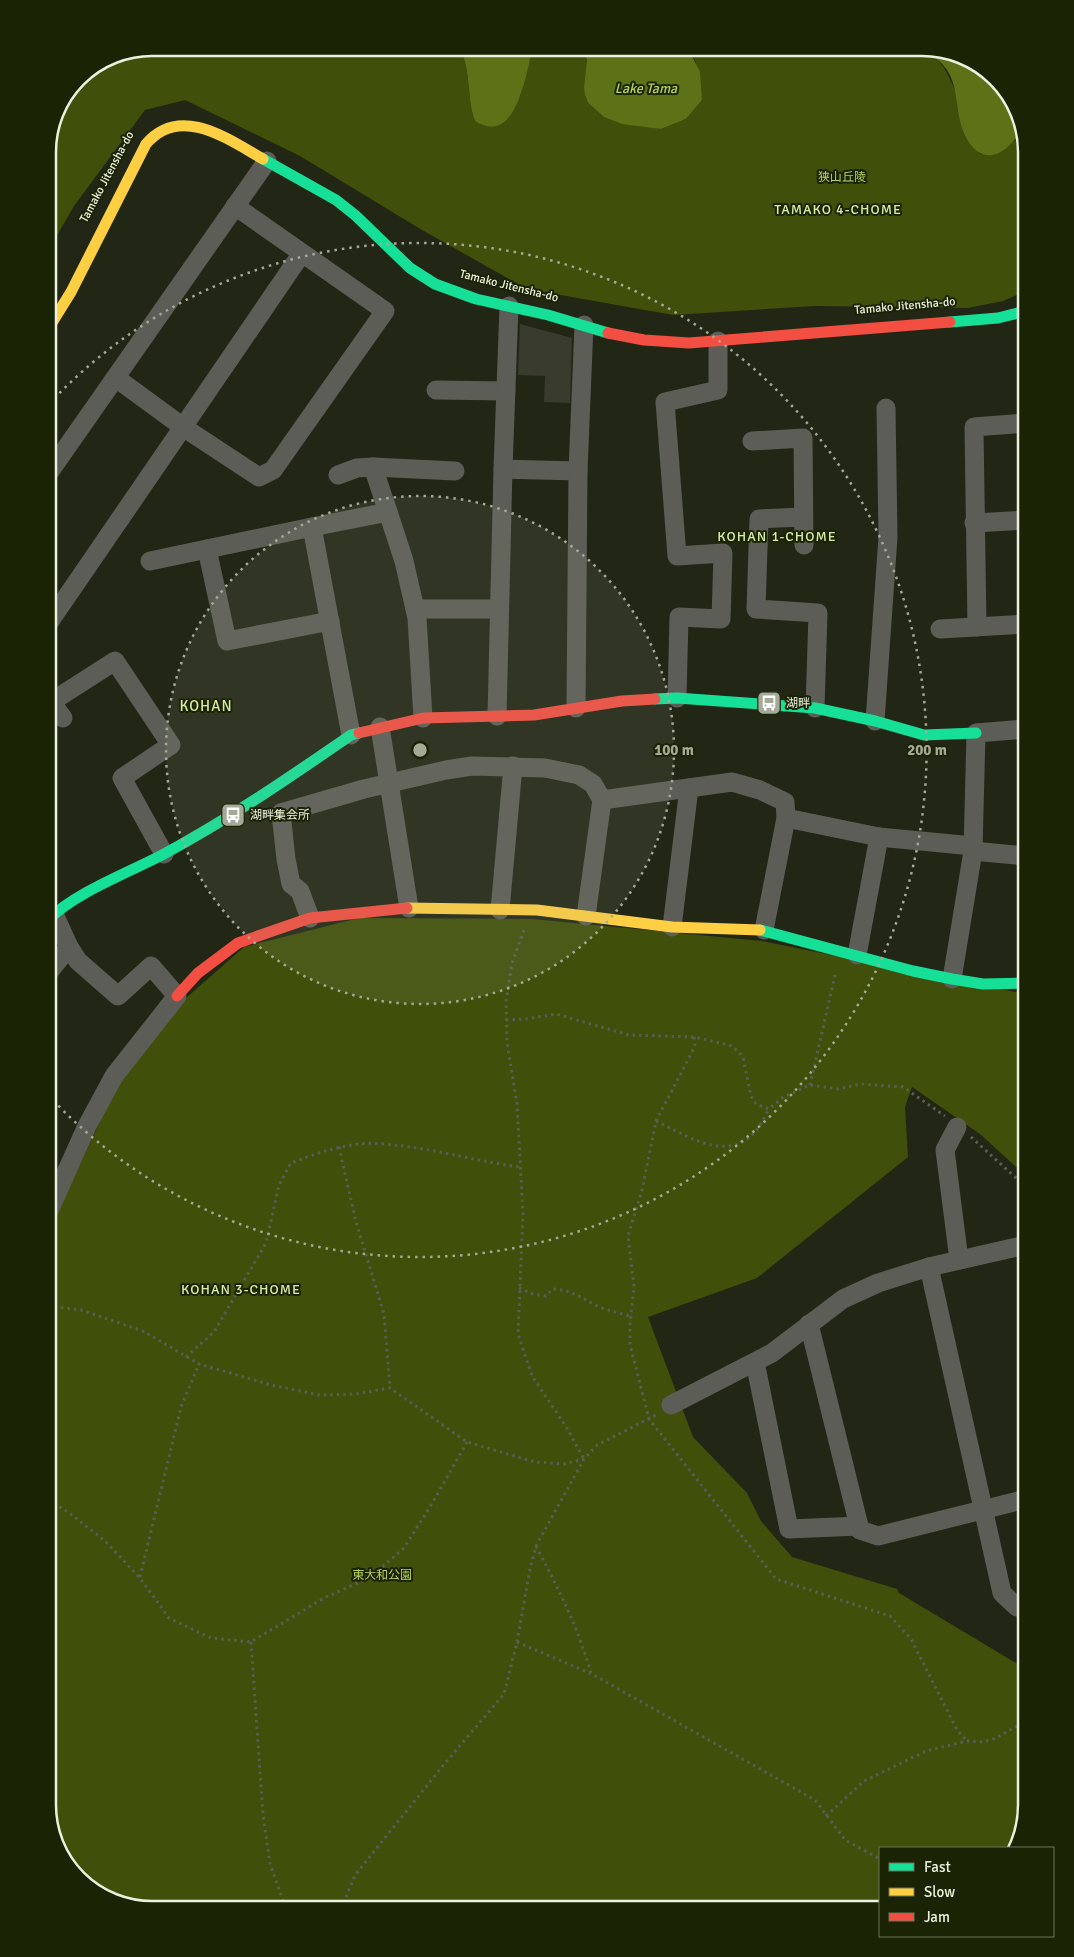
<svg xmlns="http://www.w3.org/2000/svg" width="1074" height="1957" font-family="Signika,'Noto Sans JP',sans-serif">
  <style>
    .green { fill: #404f09 }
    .water { fill: #5d7117 }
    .building { fill: #383b2e }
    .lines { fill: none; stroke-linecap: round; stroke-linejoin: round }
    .path { stroke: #5b5d55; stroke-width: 3; stroke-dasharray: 2.5 4; stroke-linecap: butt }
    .street { stroke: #5c5d56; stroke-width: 19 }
    .fast { stroke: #16e098; stroke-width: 11 }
    .slow { stroke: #ffcf43; stroke-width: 11 }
    .jam { stroke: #f24e42; stroke-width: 11 }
    .ring { fill: none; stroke: #a5aa98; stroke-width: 2.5; stroke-dasharray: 2.5 5 }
    .labels { text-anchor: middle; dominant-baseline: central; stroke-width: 4; stroke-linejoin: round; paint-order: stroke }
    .street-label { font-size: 12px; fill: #ebf1df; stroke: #1b2305 }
    .park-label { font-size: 12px; fill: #b6d45d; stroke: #1b2305 }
    .poi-label { font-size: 12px; fill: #ebf1df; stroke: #1b2305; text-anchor: start }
    .water-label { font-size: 14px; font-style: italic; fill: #b3d15a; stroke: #1b2305 }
    .neighbourhood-label { font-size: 14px; letter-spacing: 1px; fill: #d6eca1; stroke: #1b2305 }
    .quarter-label { font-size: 15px; letter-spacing: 1px; fill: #d6eca1; stroke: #1b2305 }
    .rim { fill: none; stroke: #ebf1df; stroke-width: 2.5 }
    .centre { fill: #a5aa98; stroke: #1b2305; stroke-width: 2.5 }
    .ring-label { font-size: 15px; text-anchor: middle; font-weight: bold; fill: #a5aa98; stroke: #1b2305; stroke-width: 4; stroke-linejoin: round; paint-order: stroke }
  </style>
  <rect width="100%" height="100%" fill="#222615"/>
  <g class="green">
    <path d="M152,48h307c13,21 7,50 16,73l45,-24 13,-49h48l6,12 -2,35 3,8 16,14 57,12 25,-10 16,-19 -7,-40 -7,-12h193c12,13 37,5 53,10 16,5 35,73 42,91l5,5 35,-14 6,-11 4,23v139l-23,10 -35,7 -153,-2 -142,9 -146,-26 -105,-59 -122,-74 -115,-56 -40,10 -71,96 -26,45v-105l10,-40 20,-28 35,-23z"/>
    <path d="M359,918l173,1 230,22 264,53v182l-46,-42 -68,-47 -7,20 3,50 -151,121 -109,39 45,120 54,56 14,28 31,36 105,32 2,4 127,76v136l-13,43h-133v61h-734l-52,-17 -38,-47 -8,-40v-572l70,-150 68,-85 58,-51z"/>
  </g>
  <g class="water">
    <path d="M459,48h74c-7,23 -16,100 -58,73 -9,-23 -3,-52 -16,-73z"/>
    <path d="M581,48h107l12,24 2,28 -16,19 -25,10 -39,-5 -18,-7 -16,-14 -3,-8 -1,-7 3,-28z"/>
    <path d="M881,48h48l56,21 33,43 4,17c-19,32 -46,38 -60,-1 -8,-24 -2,-53 -27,-70l-43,-4z"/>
  </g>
  <path class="building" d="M520,324l52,14 -2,65 -26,-1 1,-26 -27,-1z"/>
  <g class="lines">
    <g class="path">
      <path d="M524,930l-12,33 -6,38 1,41 10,62 6,110 -5,120 14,42 33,49 19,34"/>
      <path d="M506,1020l20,-1 30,-5 73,21 65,2 35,8 10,7 4,6 8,38 5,8 13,5 13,-11 28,-13 28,4 22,-5 43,3 42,29"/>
      <path d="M694,1037l1,7 -3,8 -36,69 -14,69 -14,46 6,50 -4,39v20l19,74 127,160 114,37 21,23 46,91 10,11"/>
      <path d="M810,1085l26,-114"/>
      <path d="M656,1121c28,13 68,41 96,14 7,-6 12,-18 17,-26"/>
      <path d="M971,1137l55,50"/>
      <path d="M339,1147l17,75 28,92 6,74"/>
      <path d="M519,1288l14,6 13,2 6,-7c16,0 27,7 41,15 12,6 25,9 38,12"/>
      <path d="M48,1306l33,4 62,21 56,33 76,22 45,9 36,-1 34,-6 77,54 68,20 29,2 20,-5"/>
      <path d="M186,1357l28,-25 52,-89 13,-58 12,-22c23,-9 46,-17 70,-19 14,-2 29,1 42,2 40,5 78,16 117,21"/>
      <path d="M48,1500l20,12 36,28 36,38 29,40 42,20 40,4 73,-44 47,-21 33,-29 29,-46 34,-60"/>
      <path d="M536,1546c23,44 41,79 55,127"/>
      <path d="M140,1577l41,-170 18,-43"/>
      <path d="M251,1642l12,173 7,49 16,45"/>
      <path d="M517,1642l75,32 223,126 30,40 35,19"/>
      <path d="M826,1816l38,-35 62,-30 41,-10 16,1 13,-4 30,-17"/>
      <path d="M341,1909l14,-34 91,-113 58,-68 13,-52 13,-73 6,-23 48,-87 13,-14 61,-31"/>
    </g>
    <g class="street">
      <path d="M235,206l150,105 -112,159 -14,7 -76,-50 119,-174"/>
      <path d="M436,390l70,1"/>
      <path d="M752,441l51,-3 1,107"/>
      <path d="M503,469l75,2"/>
      <path d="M48,474l219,-313"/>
      <path d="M338,475l19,-7 16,-1"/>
      <path d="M388,512l-15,-45 82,4"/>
      <path d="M803,517l-44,2 -3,90 62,4 -3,95"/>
      <path d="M974,523l52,-3"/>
      <path d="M312,527l76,-15 16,49 13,57 6,100"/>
      <path d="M207,549l20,92 103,-20"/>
      <path d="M150,561l162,-34 39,208"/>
      <path d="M415,609h84"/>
      <path d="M48,624l135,-197 -67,-49"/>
      <path d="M977,627l-3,-200 52,-4"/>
      <path d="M940,629l86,-5"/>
      <path d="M677,698l2,-81 42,2 2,-66 -46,3 -12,-154 53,-12v-49"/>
      <path d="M576,708l2,-237 6,-146"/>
      <path d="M497,716l6,-247 6,-163"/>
      <path d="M63,718l-12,-16 64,-41 56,84 -49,33 42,76"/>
      <path d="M875,721l13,-184 -2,-129"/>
      <path d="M380,727l29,181"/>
      <path d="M602,800l130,-18 28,8 25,12 1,16 -22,112"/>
      <path d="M786,818l93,19 94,9"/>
      <path d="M973,851l53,5"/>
      <path d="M500,910l13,-144"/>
      <path d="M310,918l-10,-27 -9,-7 -5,-25 -5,-46 83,-24 82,-19 26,-4 73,2 34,7 14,9 9,16 -16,116"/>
      <path d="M672,927l17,-139"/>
      <path d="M857,955l22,-118"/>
      <path d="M48,973l21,-26 -15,-33"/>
      <path d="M952,979l21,-128 3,-118 50,-4"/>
      <path d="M957,1127l-12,23 14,110"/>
      <path d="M48,1213l39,-87 27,-50 63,-80 -26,-30 -33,30 -40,-35 -9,-14"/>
      <path d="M929,1267l73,326 15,14h9"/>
      <path d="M809,1324l51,206 18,6 148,-37"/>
      <path d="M755,1362l34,167 70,-3"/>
      <path d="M671,1405l101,-52 71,-54 35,-16 51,-16 97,-22"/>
    </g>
    <g class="fast">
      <path d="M263,159l73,41 19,15 55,53 25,16 41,15 72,16 60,18"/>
      <path d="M950,322l48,-4 28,-7"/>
      <path d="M655,699l22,-1 138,10 60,13 49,14 52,-2"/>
      <path d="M48,920c28,-28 80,-47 116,-66 65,-35 126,-77 187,-119l8,-2"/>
      <path d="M760,930l153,41 39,8 31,5 43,-1"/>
    </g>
    <g class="slow">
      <path d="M48,329l23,-37 75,-148c34,-40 82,-5 117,15"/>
      <path d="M407,908l130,2 135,17 88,3"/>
    </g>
    <g class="jam">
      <path d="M608,333l36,7 45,3 261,-21"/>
      <path d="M359,733l64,-15 111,-3 88,-14 33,-2"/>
      <path d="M177,996l21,-23 40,-30 72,-25 97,-10"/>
    </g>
  </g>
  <circle cx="420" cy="750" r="254" fill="#a5aa98" fill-opacity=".12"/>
  <g class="ring">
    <circle cx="420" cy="750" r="254"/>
    <path d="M49 404A507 507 0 1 1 49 1096"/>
  </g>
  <defs>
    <g id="bus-square" transform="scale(1.25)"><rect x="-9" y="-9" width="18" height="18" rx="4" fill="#a5aa98" stroke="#1b2305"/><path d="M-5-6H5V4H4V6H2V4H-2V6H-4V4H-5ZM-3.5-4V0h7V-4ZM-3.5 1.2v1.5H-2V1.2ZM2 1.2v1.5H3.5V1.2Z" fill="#fff"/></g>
  </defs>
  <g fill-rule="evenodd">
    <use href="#bus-square" x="769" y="703"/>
    <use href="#bus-square" x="233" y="815"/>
  </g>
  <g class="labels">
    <g class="street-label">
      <text transform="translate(107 177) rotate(-62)">Tamako Jitensha-do</text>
      <text transform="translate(509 286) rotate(14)">Tamako Jitensha-do</text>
      <text transform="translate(905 306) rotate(-5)">Tamako Jitensha-do</text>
    </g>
    <g class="park-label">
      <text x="842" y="177">狭山丘陵</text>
      <text x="382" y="1575">東大和公園</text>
    </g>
    <g class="poi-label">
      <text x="786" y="703">湖畔</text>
      <text x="250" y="815">湖畔集会所</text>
    </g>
    <g class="water-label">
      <text x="646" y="88">Lake Tama</text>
    </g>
    <g class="neighbourhood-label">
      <text x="838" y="209">TAMAKO 4-CHOME</text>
      <text x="777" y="536">KOHAN 1-CHOME</text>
      <text x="241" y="1289">KOHAN 3-CHOME</text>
    </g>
    <g class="quarter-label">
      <text x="206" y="706">KOHAN</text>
    </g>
  </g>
  <path d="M0 0H1074V1957H0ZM152 56H922A96 96 0 0 1 1018 152V1805A96 96 0 0 1 922 1901H152A96 96 0 0 1 56 1805V152A96 96 0 0 1 152 56Z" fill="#1b2305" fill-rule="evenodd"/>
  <path class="rim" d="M152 56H922A96 96 0 0 1 1018 152V1805A96 96 0 0 1 922 1901H152A96 96 0 0 1 56 1805V152A96 96 0 0 1 152 56Z"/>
  <circle cx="420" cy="750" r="8" class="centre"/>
  <g class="ring-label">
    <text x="674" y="755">100 m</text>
    <text x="927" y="755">200 m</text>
  </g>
  <rect x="879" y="1847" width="175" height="90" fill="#1b2305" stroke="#6e755c"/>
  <rect x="889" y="1863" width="25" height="8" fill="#16e098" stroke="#6e755c"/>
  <text x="924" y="1872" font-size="15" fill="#ebf1df">Fast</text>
  <rect x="889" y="1888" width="25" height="8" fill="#ffcf43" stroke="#6e755c"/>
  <text x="924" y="1897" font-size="15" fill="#ebf1df">Slow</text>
  <rect x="889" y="1913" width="25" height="8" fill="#f24e42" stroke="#6e755c"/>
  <text x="924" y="1922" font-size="15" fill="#ebf1df">Jam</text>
</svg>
